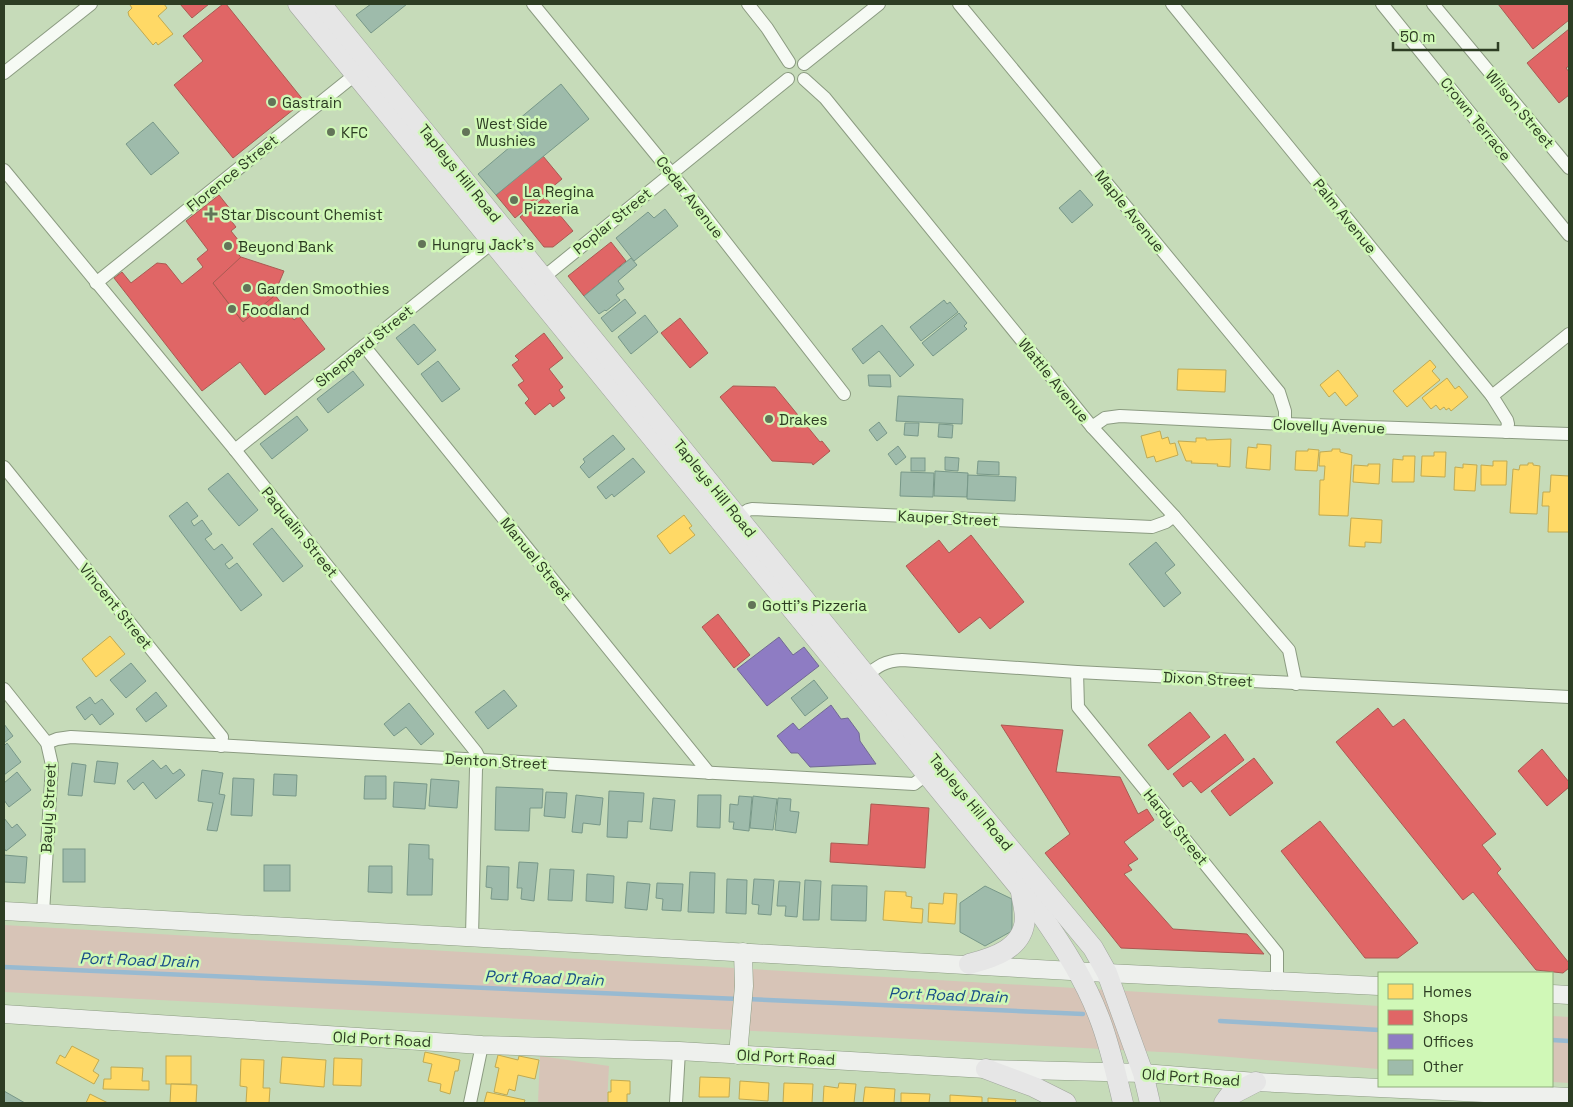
<svg xmlns="http://www.w3.org/2000/svg" width="1573" height="1107" font-family="'Space Grotesk',sans-serif">
  <style>
    .green { fill: #d7c4b7 }
    .homes { fill: #ffd966; stroke: #c0aa52 }
    .shops { fill: #e06666; stroke: #aa5a52 }
    .offices { fill: #8e7cc3; stroke: #716993 }
    .lines { fill: none; stroke-linecap: round; stroke-linejoin: round }
    .stream { stroke: #98bad1; stroke-width: 4.5 }
    .building { fill: #9ebbab; stroke: #789889 }
    .minor-casing { stroke: #8b9b81; stroke-width: 14 }
    .secondary-casing { stroke: #8b9b81; stroke-width: 19 }
    .primary-casing { stroke: #a0a59d; stroke-width: 21 }
    .minor { stroke: #f6faf4; stroke-width: 12 }
    .secondary { stroke: #eef0ed; stroke-width: 18 }
    .primary { stroke: #e6e6e6; stroke-width: 20 }
    .poi-dot { fill: #637458; stroke: #d0f8b7; stroke-width: 2 }
    .labels { text-anchor: middle; dominant-baseline: central; stroke-width: 5; stroke-linejoin: round; paint-order: stroke }
    .poi-label { font-size: 15px; fill: #2d3d23; stroke: #d0f8b7; text-anchor: start }
    .street-label { font-size: 15px; fill: #2d3d23; stroke: #d0f8b7 }
    .water-label { font-size: 16px; font-style: italic; fill: #194e88; stroke: #d0f8b7 }
  </style>
  <rect width="100%" height="100%" fill="#c6dbb9"/>
  <g class="green">
    <path d="M4,925l1375,81v63l-199,-16 -1176,-61z"/>
    <path d="M1552,1016l17,1v66l-17,-1z"/>
    <path d="M540,1056l69,10 -2,37h-69z"/>
  </g>
  <g class="homes">
    <path d="M131,4h33l3,4 -9,8 15,18 -15,11 -2,-3 -3,3 -24,-29 -1,-4 4,-4 -2,-3z"/>
    <path d="M1430,360l6,7 -4,4 8,9 -33,27 -14,-16z"/>
    <path d="M1178,369l48,1 -1,22 -48,-2z"/>
    <path d="M1338,370l20,26 -12,10 -11,-14 -6,5 -9,-12z"/>
    <path d="M1447,378l8,11 4,-3 9,11 -17,14 -2,-3 -3,2 -2,-3 -4,3 -4,-5 -5,4 -9,-11z"/>
    <path d="M1160,431l2,8 6,-2 2,7 5,-1 3,12 -22,7 -2,-6 -7,2 -6,-22z"/>
    <path d="M1196,438h10v2l25,-1 -1,28 -13,-1 1,-2 -27,-1 1,-2h-6l-8,-20 18,1z"/>
    <path d="M1257,444l14,1 -1,25 -24,-2 2,-21 9,1z"/>
    <path d="M1308,449l11,1 -2,21 -22,-1 1,-19h12z"/>
    <path d="M1332,449h8v3l12,3 -4,61 -29,-1 1,-35h4l1,-14h-6l1,-14 12,-1z"/>
    <path d="M1434,452h12l-1,25 -24,-1 1,-20h12z"/>
    <path d="M1403,456h12l-1,26h-22l1,-23 10,1z"/>
    <path d="M1493,461h14l-1,24h-25v-20l12,1z"/>
    <path d="M1528,463h5v2l7,1 -3,48 -27,-1 3,-44 6,1 1,-5h8z"/>
    <path d="M1368,464h12l-1,20 -26,-2 1,-17 14,1z"/>
    <path d="M1463,464l14,1 -2,26 -21,-1 1,-23 8,1z"/>
    <path d="M1551,475l18,1v56h-21l1,-26h-7l1,-14h7z"/>
    <path d="M684,515l8,11 -3,2 6,7 -25,19 -13,-18z"/>
    <path d="M1351,518l31,2 -1,23 -16,-1v5l-16,-1z"/>
    <path d="M110,636l15,18 -29,23 -14,-18z"/>
    <path d="M885,891l21,1v4l6,1 -1,11 12,1 -1,14 -39,-3z"/>
    <path d="M944,893l13,1 -2,30 -27,-2 1,-19 14,1z"/>
    <path d="M72,1046l27,14 -6,11 6,4 -5,9 -38,-21 4,-8 5,3z"/>
    <path d="M425,1052l35,8 -2,11h-3l-5,23 -10,-3 1,-7 -13,-3 4,-17 -9,-2z"/>
    <path d="M498,1055l20,5 1,-4 20,4 -4,19 -17,-4 -3,16 -6,-2 -2,6 -13,-3 5,-24 -4,-1z"/>
    <rect x="166" y="1056" width="25" height="28"/>
    <path d="M282,1057l44,3 -2,27 -44,-4z"/>
    <path d="M334,1058l28,1 -1,27 -28,-1z"/>
    <path d="M241,1059l23,1 -1,28h7l-1,15h-23l1,-16 -7,-1z"/>
    <path d="M111,1067l32,1 -1,13h7v9l-46,-1 1,-10h7z"/>
    <path d="M700,1077l30,1 -1,19h-30z"/>
    <path d="M611,1080l19,1v13h-3v9h-19v-11h3z"/>
    <path d="M740,1081l29,2 -1,18 -29,-2z"/>
    <path d="M784,1083l29,1 -1,19h-29z"/>
    <path d="M839,1083l17,1 -2,19h-31l1,-17 14,2z"/>
    <path d="M171,1084l26,1 -1,18h-26z"/>
    <path d="M865,1087l30,2 -1,14h-31z"/>
    <path d="M487,1092l38,8 -1,3h-40z"/>
    <path d="M901,1093l29,1 -1,9h-28z"/>
    <path d="M90,1094l18,9h-22z"/>
    <path d="M950,1095l32,2v6h-32z"/>
    <path d="M988,1098l28,2 -1,3h-27z"/>
  </g>
  <g class="shops">
    <path d="M180,4h29l-17,14z"/>
    <path d="M223,4h3l78,97 -71,57 -59,-73 29,-24 -20,-25z"/>
    <path d="M1498,4h71v16l-36,29z"/>
    <path d="M1569,29v37l-3,2 3,4v23l-10,8 -32,-40z"/>
    <path d="M543,156l19,23 -47,39 -19,-23z"/>
    <path d="M219,195l11,14 -5,4 11,14 -5,4 12,15 -7,5 7,9 -30,23 29,38 33,-26 19,25 5,-4 26,33 -60,46 -25,-33 -38,29 -88,-113 8,-6 9,11 26,-20 9,1 16,20 21,-17 -6,-8 11,-9 -22,-29z"/>
    <path d="M545,197l28,34 -20,16h-9l-24,-30z"/>
    <path d="M611,242l15,19 -42,35 -16,-20z"/>
    <path d="M241,257l43,14 -11,26 -30,25 -30,-39z"/>
    <path d="M680,318l28,35 -18,15 -29,-35z"/>
    <path d="M544,333l19,25 -14,11 14,18 -4,3 6,8 -12,9 -3,-4 -15,12 -10,-12 4,-4 -11,-14 6,-4 -12,-16 7,-5 -4,-4z"/>
    <path d="M733,386l42,1 45,55 2,-1 8,10 -17,14 -1,-2 -40,-2 -52,-64z"/>
    <path d="M971,535l53,67 -34,27 -10,-12 -21,16 -53,-67 33,-26 10,13z"/>
    <path d="M718,614l32,41 -16,13 -32,-41z"/>
    <path d="M1378,708l15,19 11,-8 92,115 -14,11 19,24 -4,4 72,90v5l-6,5 -27,-3 -63,-78 -10,8 -127,-158z"/>
    <path d="M1190,712l20,25 -42,33 -20,-25z"/>
    <path d="M1001,725l62,5 -7,42 64,5 18,37 9,-5 7,11 -30,22 14,17 -10,6 4,5 -8,4 49,55 74,5 17,20 -143,-6 -76,-95 25,-19z"/>
    <path d="M1225,734l19,26 -43,33 -10,-12 -8,6 -10,-13z"/>
    <path d="M1542,749l27,33v5l-22,19 -29,-35z"/>
    <path d="M1254,758l19,25 -43,33 -19,-25z"/>
    <path d="M871,804l58,4 -4,60 -95,-6 1,-19 37,2z"/>
    <path d="M1320,821l98,122 -20,15h-33l-84,-107z"/>
  </g>
  <g class="offices">
    <path d="M779,637l14,18 11,-8 15,19 -52,40 -30,-37z"/>
    <path d="M831,705l10,14 7,-1 11,15 1,8 16,23 -66,3 -12,-14h-7l-14,-17 16,-13 6,7z"/>
  </g>
  <g class="lines">
    <g class="stream">
      <path d="M4,967l735,32"/>
      <path d="M747,999l336,15"/>
      <path d="M1220,1021l159,9"/>
      <path d="M1552,1040l17,1"/>
    </g>
  </g>
  <g class="building">
    <path d="M371,4h36l-36,29 -15,-18z"/>
    <path d="M561,84l28,35 -93,76 -18,-21 45,-38 -10,-12z"/>
    <path d="M153,122l26,31 -28,22 -25,-31z"/>
    <path d="M1080,190l13,15 -21,18 -13,-15z"/>
    <path d="M665,209l13,17 -44,35 -18,-23 32,-26 6,6z"/>
    <path d="M631,258l6,7 -19,16 6,8 -8,6 4,5 -14,11 -1,-1 -6,4 -15,-18z"/>
    <path d="M625,299l11,14 -24,19 -11,-14z"/>
    <path d="M944,300l3,4 3,-2 8,10 -37,29 -11,-14z"/>
    <path d="M959,313l8,10 -3,3 3,3 -34,27 -11,-13z"/>
    <path d="M645,315l13,17 -27,22 -13,-17z"/>
    <path d="M414,324l22,26 -18,15 -22,-27z"/>
    <path d="M882,325l32,40 -14,12 -21,-26 -16,13 -11,-15z"/>
    <path d="M438,361l22,28 -18,13 -21,-28z"/>
    <path d="M353,371l11,14 -36,28 -11,-14z"/>
    <path d="M868,375h22l1,12 -22,-1z"/>
    <path d="M898,396l65,3 -1,25 -66,-3z"/>
    <path d="M297,416l11,14 -36,29 -12,-15z"/>
    <path d="M879,422l8,11 -10,8 -8,-11z"/>
    <path d="M905,423h14l-1,13 -14,-1z"/>
    <path d="M939,424l14,1 -1,13 -14,-1z"/>
    <path d="M613,435l12,14 -36,29 -9,-11 5,-5 -2,-3z"/>
    <path d="M898,446l8,11 -10,8 -8,-11z"/>
    <path d="M945,457l14,1 -1,13 -13,-1z"/>
    <path d="M633,458l12,14 -31,25 -2,-3 -6,5 -9,-12z"/>
    <rect x="911" y="458" width="14" height="13"/>
    <path d="M978,461l21,1v13l-22,-1z"/>
    <path d="M935,471l33,2 -1,24 -33,-1z"/>
    <path d="M901,472l33,1 -1,24 -33,-1z"/>
    <path d="M228,473l30,37 -19,16 -31,-37z"/>
    <path d="M968,475l48,2 -1,24 -48,-2z"/>
    <path d="M187,502l11,14 -7,5 3,5 8,-6 10,14 -7,5 9,11 8,-6 11,14 -8,6 4,5 8,-6 25,32 -21,16 -72,-95z"/>
    <path d="M272,528l31,38 -20,16 -30,-38z"/>
    <path d="M1156,542l19,23 -10,8 16,20 -17,14 -35,-43z"/>
    <path d="M131,663l15,18 -20,17 -16,-18z"/>
    <path d="M814,680l14,18 -23,18 -14,-18z"/>
    <path d="M504,690l13,16 -29,23 -13,-17z"/>
    <path d="M156,692l11,14 -21,16 -10,-13z"/>
    <path d="M90,697l5,7 7,-5 12,15 -14,11 -8,-11 -7,6 -9,-13z"/>
    <path d="M409,703l25,31 -13,11 -15,-18 -12,9 -10,-12z"/>
    <path d="M4,724l9,12 -9,7z"/>
    <path d="M7,743l14,19 -17,13v-29z"/>
    <path d="M153,760l8,9 5,-4 7,9 7,-5 5,6 -29,24 -13,-17 -9,8 -7,-9z"/>
    <path d="M97,761l21,2 -3,21 -21,-2z"/>
    <path d="M72,763l14,2 -4,31 -14,-1z"/>
    <path d="M202,770l21,3 -4,21 6,1 -8,36 -10,-1 6,-27 -15,-2z"/>
    <path d="M17,772l14,18 -22,17 -5,-7v-17z"/>
    <path d="M274,774l23,1 -1,21 -23,-1z"/>
    <path d="M365,776h21v23h-22z"/>
    <path d="M233,778l21,1 -2,37 -21,-1z"/>
    <path d="M431,779l28,2 -2,27 -28,-2z"/>
    <path d="M394,782l33,2 -2,25 -32,-2z"/>
    <path d="M496,787l47,2 -1,19h-12l-1,23 -34,-1z"/>
    <path d="M609,791l35,2 -2,29 -14,-1 -1,17 -20,-1z"/>
    <path d="M546,792l21,1 -2,25 -21,-2z"/>
    <path d="M576,795l27,3 -3,27 -17,-2 -1,10 -10,-1z"/>
    <path d="M698,795h23l-1,33 -23,-1z"/>
    <path d="M739,796l13,1 -3,34 -16,-2 1,-7h-5l1,-18 8,1z"/>
    <path d="M753,796l24,3 -4,31 -23,-2z"/>
    <path d="M653,798l22,2 -3,31 -22,-2z"/>
    <path d="M778,798l13,1 -1,12 9,1 -3,21 -21,-3z"/>
    <path d="M4,818l8,10 5,-4 9,11 -20,16 -2,-3z"/>
    <path d="M409,844l20,1v14h4l-1,36h-25z"/>
    <rect x="63" y="849" width="22" height="33"/>
    <path d="M4,855l23,2 -2,26 -21,-1z"/>
    <path d="M519,862l19,1 -4,38 -13,-2 1,-11h-5z"/>
    <rect x="264" y="865" width="26" height="26"/>
    <path d="M369,866h23v27l-24,-1z"/>
    <path d="M487,866l22,1 -1,33 -17,-1 1,-11 -6,-1z"/>
    <path d="M550,869l24,1 -2,31 -24,-1z"/>
    <path d="M690,872l25,1 -1,40 -26,-1z"/>
    <path d="M587,874l27,2 -1,27 -27,-2z"/>
    <path d="M727,879l20,1 -1,34 -20,-1z"/>
    <path d="M754,879l20,1 -3,35 -13,-1 1,-9 -7,-1z"/>
    <path d="M805,880l16,1 -2,39h-16z"/>
    <path d="M779,881l21,1 -3,35 -12,-1 1,-10h-9z"/>
    <path d="M627,882l23,2 -3,26 -22,-2z"/>
    <path d="M657,883l26,1 -2,27 -19,-1 1,-11 -7,-1z"/>
    <path d="M832,885l35,1 -1,35 -35,-1z"/>
    <path d="M985,886l27,13v32l-27,15 -25,-14v-29z"/>
    <path d="M4,1091l21,12h-21z"/>
  </g>
  <g class="lines">
    <g class="minor-casing">
      <g id="minor">
        <path d="M533,4l148,181 163,209"/>
        <path d="M748,4l19,24 22,34"/>
        <path d="M959,4l320,388 6,19v13"/>
        <path d="M1172,4l320,392 15,24 1,4 -2,8"/>
        <path d="M1382,4l187,231"/>
        <path d="M1433,4l136,164"/>
        <path d="M804,64l75,-60"/>
        <path d="M4,73l87,-69"/>
        <path d="M804,79l21,19 267,329 82,89 115,134 7,34"/>
        <path d="M4,170l231,280 241,302 4,8 -4,8 -4,168"/>
        <path d="M539,281l249,-202"/>
        <path d="M96,283l265,-213"/>
        <path d="M364,346l345,427"/>
        <path d="M1492,396l77,-62"/>
        <path d="M1092,427l13,-9 15,-2 165,8 284,10"/>
        <path d="M235,450l258,-208"/>
        <path d="M4,467l218,270 -1,9"/>
        <path d="M733,520l15,-10 4,-1 400,18 14,-5 8,-6"/>
        <path d="M1077,672l1,35 199,246v28"/>
        <path d="M862,679c15,-12 21,-18 40,-19l175,12 492,25"/>
        <path d="M4,689l43,54 5,22 -9,148"/>
        <path d="M47,743l10,-4 14,-2 843,47 17,-13"/>
        <path d="M470,1103l12,-58"/>
        <path d="M676,1103l3,-52"/>
      </g>
    </g>
    <g class="secondary-casing">
      <g id="secondary">
        <path d="M4,911l1103,62 272,13"/>
        <path d="M1552,994l17,1"/>
        <path d="M4,1014l478,31 197,6 307,18 157,4 113,9 313,15"/>
        <path d="M738,1055l6,-69 -1,-34"/>
      </g>
    </g>
    <g class="primary-casing">
      <g id="primary">
        <path d="M298,4l742,909c23,33 45,67 59,104 11,28 17,57 24,86"/>
        <path d="M321,4l545,671 227,273 14,25 36,100 7,30"/>
        <path d="M969,964c24,-6 54,-15 56,-45 0,-9 -3,-19 -4,-27"/>
        <path d="M986,1069l48,18 32,16"/>
        <path d="M1224,1103l5,-7 27,-14"/>
      </g>
    </g>
    <use href="#minor" class="minor"/>
    <use href="#secondary" class="secondary"/>
    <use href="#primary" class="primary"/>
  </g>
  <g class="poi-dot">
    <circle cx="272" cy="102" r="5"/>
    <circle cx="331" cy="132" r="5"/>
    <circle cx="466" cy="132" r="5"/>
    <circle cx="514" cy="200" r="5"/>
    <path d="M208.5 206.5h5v5h5v5h-5v5h-5v-5h-5v-5h5z"/>
    <circle cx="422" cy="244" r="5"/>
    <circle cx="228" cy="246" r="5"/>
    <circle cx="247" cy="288" r="5"/>
    <circle cx="232" cy="309" r="5"/>
    <circle cx="769" cy="419" r="5"/>
    <circle cx="752" cy="605" r="5"/>
  </g>
  <g class="labels">
    <g class="poi-label">
      <text x="282" y="102">Gastrain</text>
      <text x="476" y="123">West Side<tspan x="476" dy="17">Mushies</tspan></text>
      <text x="341" y="132">KFC</text>
      <text x="524" y="191">La Regina<tspan x="524" dy="17">Pizzeria</tspan></text>
      <text x="221" y="214">Star Discount Chemist</text>
      <text x="432" y="244">Hungry Jack's</text>
      <text x="238" y="246">Beyond Bank</text>
      <text x="257" y="288">Garden Smoothies</text>
      <text x="242" y="309">Foodland</text>
      <text x="779" y="419">Drakes</text>
      <text x="762" y="605">Gotti's Pizzeria</text>
    </g>
    <g class="street-label">
      <text transform="translate(1520 109) rotate(50)">Wilson Street</text>
      <text transform="translate(1476 119) rotate(51)">Crown Terrace</text>
      <text transform="translate(232 173) rotate(-39)">Florence Street</text>
      <text transform="translate(460 173) rotate(51)">Tapleys Hill Road</text>
      <text transform="translate(690 197) rotate(52)">Cedar Avenue</text>
      <text transform="translate(1130 211) rotate(51)">Maple Avenue</text>
      <text transform="translate(1345 216) rotate(51)">Palm Avenue</text>
      <text transform="translate(612 221) rotate(-39)">Poplar Street</text>
      <text transform="translate(364 346) rotate(-39)">Sheppard Street</text>
      <text transform="translate(1054 380) rotate(51)">Wattle Avenue</text>
      <text transform="translate(1329 426) rotate(2)">Clovelly Avenue</text>
      <text transform="translate(715 488) rotate(51)">Tapleys Hill Road</text>
      <text transform="translate(948 518) rotate(3)">Kauper Street</text>
      <text transform="translate(300 532) rotate(51)">Paqualin Street</text>
      <text transform="translate(536 559) rotate(51)">Manuel Street</text>
      <text transform="translate(116 606) rotate(51)">Vincent Street</text>
      <text transform="translate(1208 679) rotate(3)">Dixon Street</text>
      <text transform="translate(496 761) rotate(3)">Denton Street</text>
      <text transform="translate(971 802) rotate(50)">Tapleys Hill Road</text>
      <text transform="translate(48 808) rotate(-87)">Bayly Street</text>
      <text transform="translate(1176 827) rotate(51)">Hardy Street</text>
      <text transform="translate(382 1039) rotate(3)">Old Port Road</text>
      <text transform="translate(786 1057) rotate(3)">Old Port Road</text>
      <text transform="translate(1191 1077) rotate(4)">Old Port Road</text>
    </g>
    <g class="water-label">
      <text transform="translate(139 960) rotate(2)">Port Road Drain</text>
      <text transform="translate(544 978) rotate(2)">Port Road Drain</text>
      <text transform="translate(948 995) rotate(2)">Port Road Drain</text>
    </g>
  </g>
  <rect width="1573" height="1107" fill="none" stroke="#2d3d23" stroke-width="10"/>
  <rect x="1378" y="972" width="175" height="115" fill="#d0f8b7" stroke="#8fad7c"/>
  <rect x="1388" y="984" width="25" height="15" fill="#ffd966" stroke="#8fad7c"/>
  <text x="1423" y="997" font-size="15" fill="#2d3d23">Homes</text>
  <rect x="1388" y="1010" width="25" height="15" fill="#e06666" stroke="#8fad7c"/>
  <text x="1423" y="1022" font-size="15" fill="#2d3d23">Shops</text>
  <rect x="1388" y="1034" width="25" height="15" fill="#8e7cc3" stroke="#8fad7c"/>
  <text x="1423" y="1047" font-size="15" fill="#2d3d23">Offices</text>
  <rect x="1388" y="1060" width="25" height="15" fill="#9ebbab" stroke="#8fad7c"/>
  <text x="1423" y="1072" font-size="15" fill="#2d3d23">Other</text>
  <path d="M1393 42v8h105v-8" fill="none" stroke="#2d3d23" stroke-width="2.5"/>
  <text x="1400" y="42" font-size="15" fill="#2d3d23" stroke="#d0f8b7" stroke-width="4" paint-order="stroke">50 m</text>
</svg>
